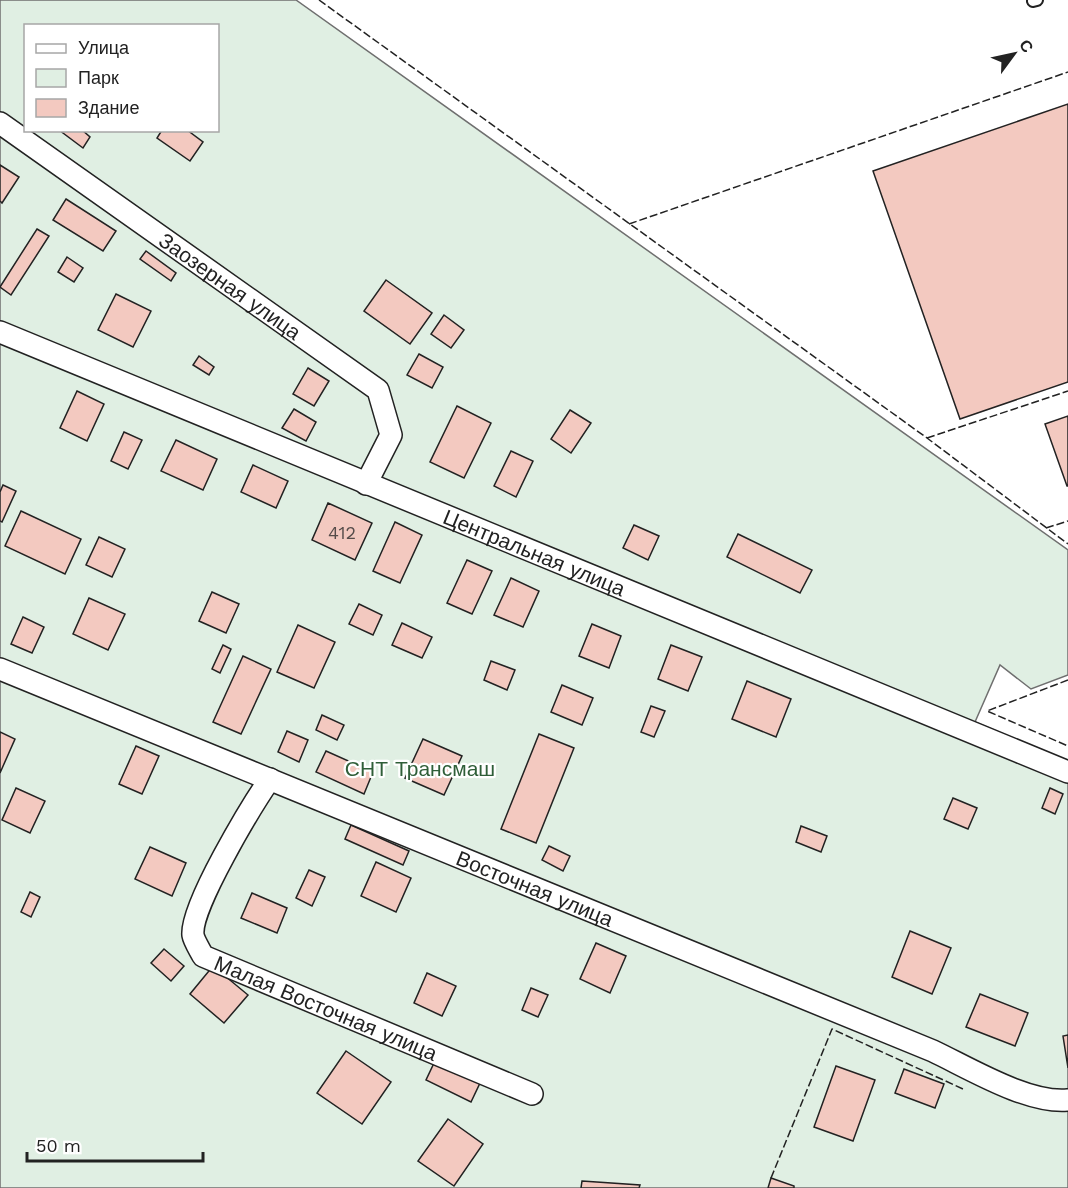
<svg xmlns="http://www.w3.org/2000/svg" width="1068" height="1188" font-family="'Work Sans',sans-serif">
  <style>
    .green { fill: #e0efe3; stroke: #6f6f6f; stroke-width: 1.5; fill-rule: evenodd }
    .building { fill: #f3c9c0; stroke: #222; stroke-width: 1.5 }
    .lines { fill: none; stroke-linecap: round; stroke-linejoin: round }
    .lane-casing { stroke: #222; stroke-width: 14 }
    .street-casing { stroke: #222; stroke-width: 24 }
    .lane { stroke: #fff; stroke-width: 10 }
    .street { stroke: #fff; stroke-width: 21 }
    .fence { stroke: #222; stroke-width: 1.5; stroke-dasharray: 8 3; stroke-linecap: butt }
    .labels { text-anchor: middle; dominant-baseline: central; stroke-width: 4.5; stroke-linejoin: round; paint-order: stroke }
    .number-label { font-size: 18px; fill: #564c4a }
    .street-label { font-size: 21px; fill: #222; stroke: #fff }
    .park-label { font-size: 21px; fill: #2f5e38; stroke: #fff }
  </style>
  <rect width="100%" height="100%" fill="#fff"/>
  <path class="green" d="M0,0h296l772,550v125l-37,14 -31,-24 -25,57 93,39v427h-1068zM26,26h192v104h-192z"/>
  <g class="building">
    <path d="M1068,104v278l-108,37 -87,-248z"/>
    <path d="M59,130h23l8,7 -7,11z"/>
    <path d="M162,130h25l16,12 -13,19 -33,-23z"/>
    <path d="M0,165l19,12 -17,26 -2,-2z"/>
    <path d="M66,199l50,32 -13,20 -50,-31z"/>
    <path d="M37,229l12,7 -38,59 -11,-8z"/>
    <path d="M146,251l30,22 -5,8 -31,-22z"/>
    <path d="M67,257l16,11 -9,14 -16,-10z"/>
    <path d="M386,280l46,33 -22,31 -46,-33z"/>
    <path d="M116,294l35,17 -18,36 -35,-17z"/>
    <path d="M444,315l20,15 -13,18 -20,-14z"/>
    <path d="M419,354l24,13 -11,21 -25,-13z"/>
    <path d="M199,356l15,11 -5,8 -16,-10z"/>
    <path d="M308,368l21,13 -15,25 -21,-12z"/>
    <path d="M77,391l27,13 -17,37 -27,-13z"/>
    <path d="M457,406l34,17 -27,55 -34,-16z"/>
    <path d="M294,409l22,13 -10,19 -24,-13z"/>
    <path d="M570,410l21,13 -20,30 -20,-14z"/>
    <path d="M1068,416v70h-1l-22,-62z"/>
    <path d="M124,432l18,8 -14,29 -17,-8z"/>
    <path d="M176,440l41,19 -14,31 -42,-19z"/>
    <path d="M511,451l22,10 -17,36 -22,-11z"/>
    <path d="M253,465l35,16 -12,27 -35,-16z"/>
    <path d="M3,485l13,6 -14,31 -2,-1v-29z"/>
    <path d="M328,503l44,20 -17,37 -43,-20z"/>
    <path d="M21,511l60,28 -16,35 -60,-28z"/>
    <path d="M395,522l27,13 -22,48 -27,-12z"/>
    <path d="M634,525l25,11 -11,24 -25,-12z"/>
    <path d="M738,534l74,36 -12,23 -73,-36z"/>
    <path d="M99,537l26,12 -13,28 -26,-12z"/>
    <path d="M467,560l25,11 -20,43 -25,-11z"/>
    <path d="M511,578l28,13 -16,36 -29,-12z"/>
    <path d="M212,592l27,12 -13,29 -27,-12z"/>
    <path d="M89,598l36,16 -17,36 -35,-16z"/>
    <path d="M359,604l23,11 -9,20 -24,-11z"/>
    <path d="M23,617l21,10 -12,26 -21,-9z"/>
    <path d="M402,623l30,14 -10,21 -30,-13z"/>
    <path d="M592,624l29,12 -12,32 -30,-12z"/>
    <path d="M298,625l37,17 -21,46 -37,-16z"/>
    <path d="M223,645l8,4 -11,24 -8,-4z"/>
    <path d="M671,645l31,12 -14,34 -30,-12z"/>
    <path d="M243,656l28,13 -30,65 -28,-12z"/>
    <path d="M491,661l24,9 -8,20 -23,-10z"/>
    <path d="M747,681l44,18 -15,38 -44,-18z"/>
    <path d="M562,685l31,13 -11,27 -31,-13z"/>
    <path d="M651,706l14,5 -11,26 -13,-5z"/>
    <path d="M322,715l22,10 -7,15 -21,-10z"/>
    <path d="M287,731l21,9 -9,22 -21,-10z"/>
    <path d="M0,732l15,7 -15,34z"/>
    <path d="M539,734l35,14 -38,95 -35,-14z"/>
    <path d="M423,739l39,17 -18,39 -39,-17z"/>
    <path d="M136,746l23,10 -17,38 -23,-10z"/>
    <path d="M326,751l47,21 -9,22 -48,-22z"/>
    <path d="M16,788l29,13 -15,32 -28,-13z"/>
    <path d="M1050,788l13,6 -8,20 -13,-6z"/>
    <path d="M953,798l24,10 -9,21 -24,-10z"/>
    <path d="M351,825l58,26 -6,14 -58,-26z"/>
    <path d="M801,826l26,10 -6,16 -25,-10z"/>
    <path d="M549,846l21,10 -7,15 -21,-11z"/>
    <path d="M150,847l36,16 -14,33 -37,-17z"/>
    <path d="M376,862l35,16 -15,34 -35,-16z"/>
    <path d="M309,870l16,7 -13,29 -16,-8z"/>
    <path d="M30,892l10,5 -9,20 -10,-5z"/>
    <path d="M252,893l35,15 -10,25 -36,-15z"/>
    <path d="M910,931l41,17 -19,46 -40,-17z"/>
    <path d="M596,943l30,13 -16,37 -30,-14z"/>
    <path d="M164,949l20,17 -13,15 -20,-18z"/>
    <path d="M213,966l35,29 -24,28 -34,-29z"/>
    <path d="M427,973l29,13 -14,30 -28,-13z"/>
    <path d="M531,988l17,7 -10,22 -16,-7z"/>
    <path d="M980,994l48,19 -13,33 -49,-19z"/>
    <path d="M1068,1035v33l-5,-32z"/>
    <path d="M346,1051l45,31 -29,42 -45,-31z"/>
    <path d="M435,1061l45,22 -9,19 -45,-22z"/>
    <path d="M836,1066l39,14 -22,61 -39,-14z"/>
    <path d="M904,1069l40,15 -9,24 -40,-15z"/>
    <path d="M448,1119l35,25 -29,42 -36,-25z"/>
    <path d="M771,1178l23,8v2h-26z"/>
    <path d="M582,1181l58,4 -1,3h-58z"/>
  </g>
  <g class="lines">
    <g class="lane-casing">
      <path id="lane" d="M1033,1l4,-1"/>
    </g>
    <g class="street-casing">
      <g id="street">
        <path id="s1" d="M0,123l378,267 13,45 -25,49"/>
        <path id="s2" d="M0,332l1068,440"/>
        <path id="s3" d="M0,669l933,382c36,17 95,53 135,49"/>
        <path id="s4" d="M270,779c-18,26 -80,128 -77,156 1,6 7,15 10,21l329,138"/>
      </g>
    </g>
    <use href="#lane" class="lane"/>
    <use href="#street" class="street"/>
    <g class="fence">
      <path d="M319,0l608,438 141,106"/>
      <path d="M629,224l439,-152"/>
      <path d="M927,438l141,-47"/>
      <path d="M1046,528l22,-7"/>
      <path d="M1068,680l-81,31 81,35"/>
      <path d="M771,1178l61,-149 131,60"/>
    </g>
  </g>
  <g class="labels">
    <g class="number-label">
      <text x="342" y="532">412</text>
    </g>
    <g class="street-label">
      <text stroke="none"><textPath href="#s1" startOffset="282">Заозерная улица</textPath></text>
      <text stroke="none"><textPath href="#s2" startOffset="578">Центральная улица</textPath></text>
      <text stroke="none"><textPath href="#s3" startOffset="578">Восточная улица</textPath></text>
      <text stroke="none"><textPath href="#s4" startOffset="332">Малая Восточная улица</textPath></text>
    </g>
    <g class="park-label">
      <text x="420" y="768">СНТ Трансмаш</text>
    </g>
  </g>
  <rect x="24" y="24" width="195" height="108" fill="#ffffff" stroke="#a7a7a7" stroke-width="1.5"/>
  <rect x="36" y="44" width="30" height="9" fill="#ffffff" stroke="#a7a7a7" stroke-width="1.5"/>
  <text x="78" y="54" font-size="18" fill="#222222">Улица</text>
  <rect x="36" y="69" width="30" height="18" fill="#e0efe3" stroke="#a7a7a7" stroke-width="1.5"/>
  <text x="78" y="84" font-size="18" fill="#222222">Парк</text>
  <rect x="36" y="99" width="30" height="18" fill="#f3c9c0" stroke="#a7a7a7" stroke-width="1.5"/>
  <text x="78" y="114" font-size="18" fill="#222222">Здание</text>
  <g transform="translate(1014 54) rotate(57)" stroke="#ffffff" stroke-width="4.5" paint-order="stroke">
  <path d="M0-4.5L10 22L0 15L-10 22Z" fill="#222222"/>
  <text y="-9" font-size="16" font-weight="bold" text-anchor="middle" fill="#222222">С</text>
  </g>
  <path d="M27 1152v9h176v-9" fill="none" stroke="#222222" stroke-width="3"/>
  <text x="36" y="1152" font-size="18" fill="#222222" stroke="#ffffff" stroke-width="4.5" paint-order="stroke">50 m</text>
</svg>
